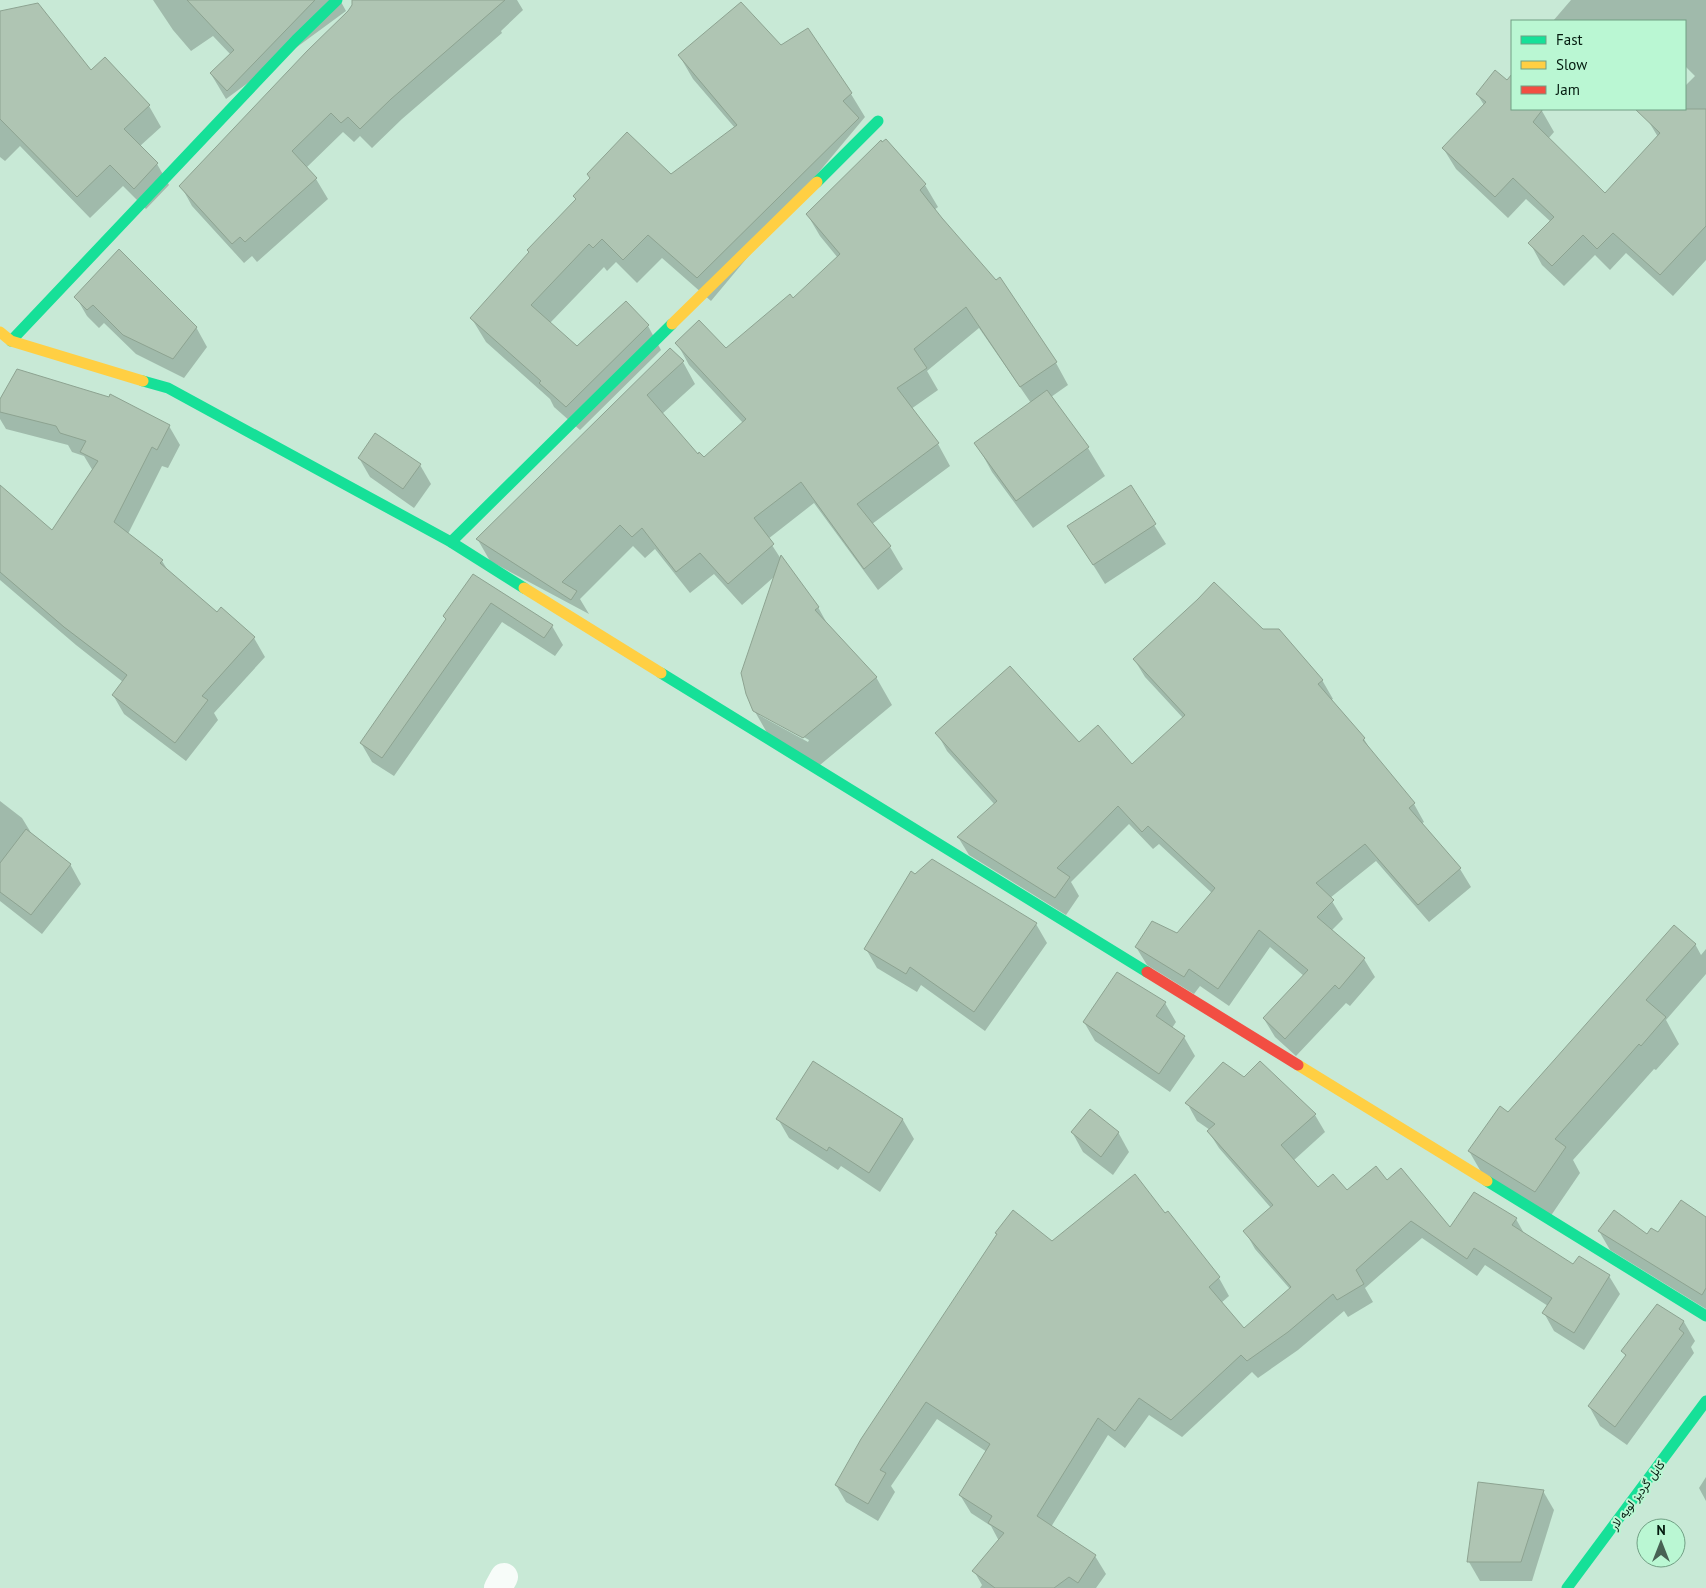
<svg xmlns="http://www.w3.org/2000/svg" width="1706" height="1588" font-family="'PT Sans',Vazirmatn,sans-serif">
  <style>
    .shadow { fill: #0003; fill-rule: evenodd }
    .building { fill: #afc5b3; stroke: #8da391 }
    .lines { fill: none; stroke-linecap: round; stroke-linejoin: round }
    .street { stroke: #f7fcf9; stroke-width: 28 }
    .fast { stroke: #16e098; stroke-width: 11 }
    .slow { stroke: #ffcf43; stroke-width: 11 }
    .jam { stroke: #f24e42; stroke-width: 11 }
    .labels { text-anchor: middle; dominant-baseline: central; stroke-width: 4; stroke-linejoin: round; paint-order: stroke }
    .street-label { font-size: 12px; fill: #031a0e; stroke: #baf7d3 }
  </style>
  <rect width="100%" height="100%" fill="#c8e9d6"/>
  <g class="shadow">
    <path d="M153,0h187l6,11 -120,88 -15,-25 20,-19 -18,-19 -22,15 -18,-21z"/>
    <path d="M353,0h164l6,10 -22,21 1,2 -100,86 -30,29 -12,-12 -6,6 -11,-10 -37,36 10,11 12,20 -71,63 -5,-6 -8,7 -52,-57 -11,-20 170,-176z"/>
    <path d="M1571,0h135v260l-33,36 -47,-43 -16,17 -15,-15 -31,31 -22,-21 -12,-22 21,-21 -25,-23 -18,19 -52,-49 -13,-21 41,-43 -7,-11 18,-22 17,14v23h27l3,2 12,21 -6,7 57,56 53,-58 -9,-15 13,-13h23v-23l10,-10 -10,-10v-45h-132z"/>
    <path d="M0,12l91,60 58,34 12,21 -21,19 17,18 12,21 -23,24 -23,-23 -33,32 -70,-72 -15,15 -5,-4z"/>
    <path d="M781,47l70,47 14,23 -154,184 -49,-43 -25,25 -21,-21 -9,9 -3,-4 -54,56 27,25 71,-22 13,24 -81,80 -26,-23 -4,-8 -64,-57 -14,-23 105,-118 -3,-5 97,-20 64,-48 -42,-49 -14,-24z"/>
    <path d="M886,140l39,45 13,22 -4,3 62,72 4,-3 56,84 12,22 -17,12 37,51 17,28 -72,52 -41,-56 -16,-29 55,-40 -52,-75 -52,43 11,19 -27,19 27,35 12,22 -78,58 18,23 13,22 -25,21 -64,-87 -46,36 13,20 37,48 12,22 46,48 16,28 -72,60 -50,-27 -16,-28 21,-134 -33,29 -28,-31 -24,19 -35,-44 -10,9 -12,-12 -53,53 9,15 -99,-53 -12,-21 205,-178 12,22 -33,30 36,42 6,3 39,-36 -54,-58 -12,-22 48,7 68,-50 45,-42 -18,-22 -13,-22zM759,712l50,28 -1,2 -49,-27z"/>
    <path d="M76,297l120,30 11,20 -23,31 -48,-24 -32,-31 -5,5 -12,-12z"/>
    <path d="M0,402l169,24 11,19 -12,23 -6,-2 -34,68 34,27 7,11 48,42 37,24 11,19 -51,56 4,7 -32,41 -62,-47 -11,-19 10,-13 -47,-37 -76,-65v-93l53,45 40,-61 -9,-15 -12,-4 -4,-7 -62,-16 -6,-10z"/>
    <path d="M359,458l61,7 11,19 -17,24 -44,-31z"/>
    <path d="M1130,487l36,57 -61,40 -36,-58z"/>
    <path d="M473,576l79,50 11,19 -8,11 -53,-34 -108,154 -22,-14 -11,-19 86,-122 -3,-5z"/>
    <path d="M1262,630l60,50 11,19 -2,1 33,39 10,17 40,48 10,18 -3,2 39,45 11,18 -42,35 -53,-61 -46,37 13,21 -12,12 33,28 11,18 -25,29 -4,-3 -50,53 -21,-19 -11,-18 40,-43 -34,-29 -41,59 -29,-20 -6,8 -47,-29 -11,-18 41,-13 35,-41 -53,-49 -6,5 -24,-25 -58,58 8,14 -13,19 -97,-60 -11,-18 37,-32 -48,-54 -10,-18 142,11 53,22 51,-48 -38,-41 -11,-18z"/>
    <path d="M0,801l22,17 11,18 37,28 11,20 -39,50 -42,-33z"/>
    <path d="M1036,924l11,19 -62,88 -64,-46 -4,7 -40,-24 -11,-19z"/>
    <path d="M1695,944l6,11 5,-6v25l-40,46 13,24 -23,26 -2,-1 -81,91 7,13 -30,44 -66,-40 -15,-26 39,-38z"/>
    <path d="M1165,1003l11,19 -4,6 12,9 11,19 -25,36 -75,-51 -11,-19z"/>
    <path d="M1244,1078l71,37 10,17 -32,29 25,27 29,4 40,-10 63,47 66,-10 9,16 49,31 6,-8 29,18 11,18 -36,56 -30,-19 -10,-18 4,-7 -63,-41 -8,11 -55,-38 -57,50 8,14 -25,15 -4,-6 -46,39 -40,28 -6,-6 -70,65 -33,-22 -24,33 -17,-13 -57,92 44,29 11,18 -10,14h-116l2,-3 -8,-14 25,-30 -8,-15 -20,-13 -11,-18 27,-43 -50,-33 -46,67 4,6 -17,29 -32,-19 -10,-17 216,-243 113,-27 3,-3 51,66 10,18 -8,7 23,26 46,-40 -35,-40 -10,-18 26,-23 -52,-60 -11,-17 2,-1 -13,-9 -10,-18z"/>
    <path d="M778,1119l125,1 11,19 -34,53 -39,-26 -3,4 -49,-32z"/>
    <path d="M1072,1132h46l11,20 -16,23 -30,-23z"/>
    <path d="M1706,1219v90l-96,-59 -11,-19 48,5z"/>
    <path d="M1657,1306l27,16 11,19 -4,6 3,6 -67,92 -27,-19 -11,-20 37,-49 -3,-6z"/>
    <path d="M1706,1477v24l-7,-13z"/>
    <path d="M1479,1483l64,8 11,19 -22,71h-52l-11,-19z"/>
  </g>
  <g class="building">
    <path d="M187,0h128l-88,91 -17,-18 24,-23z"/>
    <path d="M352,0h153l-114,99 -31,30 -12,-12 -7,6 -10,-10 -39,38 25,27 -72,64 -5,-5 -8,7 -53,-58 128,-135 41,-40 4,-6z"/>
    <path d="M741,2l40,43 27,-17 44,65 -9,8 16,17 -162,160 -49,-43 -25,25 -21,-21 -9,9 -4,-4 -58,61 46,41 49,-45 23,24 -83,82 -27,-24 2,-2 -71,-63 59,-66 -2,-2 49,-51 -3,-3 17,-18 -3,-4 40,-42 44,42 66,-49 -59,-70z"/>
    <path d="M38,3l53,67 14,-13 45,48 -26,24 34,34 -24,26 -24,-24 -33,32 -77,-78v-108z"/>
    <path d="M1495,70l12,10 5,-6v35h31l-10,13 72,71 55,-60 -25,-24h71v117l-46,49 -47,-42 -16,16 -14,-14 -31,31 -24,-23 26,-26 -41,-39 -18,19 -53,-49 44,-46 -10,-8z"/>
    <path d="M886,139l40,45 -6,6 22,28 54,62 4,-3 57,85 -37,25 -54,-80 -52,42 13,19 -30,20 42,55 -82,61 34,42 -27,23 -63,-87 -47,36 20,26 -46,40 -28,-31 -24,19 -34,-44 -10,9 -12,-12 -58,57 15,9 -6,9 -95,-61 194,-191 14,13 -37,34 51,59 1,-2 5,5 42,-38 -71,-76 24,-23 27,28 64,-54 3,4 47,-44 -34,-40 75,-74 1,2z"/>
    <path d="M119,249l78,78 -24,32 -50,-24 -30,-30 -6,5 -13,-13z"/>
    <path d="M17,369l92,28 1,-3 60,31 -13,25 -5,-3 -38,75 49,38 -3,3 57,49 4,-5 34,30 -53,59 6,4 -33,43 -63,-48 15,-20 -63,-48 -64,-55v-87l52,45 46,-69 -18,-9 6,-11 -26,-8 -4,-7 -56,-14v-13z"/>
    <path d="M1047,390l42,57 -73,54 -42,-58z"/>
    <path d="M375,433l46,31 -18,25 -45,-31z"/>
    <path d="M1131,485l25,39 -63,41 -26,-39z"/>
    <path d="M781,555l38,52 -4,3 62,67 -74,61 -50,-27 -7,-17 -5,-21z"/>
    <path d="M473,574l80,51 -9,13 -53,-35 -109,155 -22,-15 86,-124 -3,-3z"/>
    <path d="M1214,582l49,47h16l44,51 -5,4 47,54 -2,2 52,63 -6,5 52,60 -43,37 -53,-61 -49,39 18,17 -17,17 48,41 -26,31 -4,-4 -50,54 -22,-21 45,-48 -49,-40 -41,59 -29,-20 -5,8 -49,-30 17,-26 25,12 38,-45 -67,-62 -6,6 -24,-26 -61,62 13,9 -15,21 -98,-61 40,-36 -62,-68 75,-67 69,76 19,-17 34,39 53,-49 -52,-56 65,-60z"/>
    <path d="M26,829l45,35 -40,51 -31,-23v-29z"/>
    <path d="M932,859l105,64 -63,89 -64,-45 -4,7 -42,-25 47,-78 4,3z"/>
    <path d="M1674,925l22,19 -50,56 20,17 -25,29 -2,-2 -84,95 11,8 -31,45 -67,-41 32,-45 8,6z"/>
    <path d="M1117,972l49,30 -10,14 29,20 -26,38 -76,-52z"/>
    <path d="M813,1061l90,58 -34,54 -40,-26 -2,4 -51,-32z"/>
    <path d="M1260,1061l56,53 -35,31 37,42 15,-13 14,16 29,-24 11,14 14,-12 49,59 24,-35 43,26 -5,7 61,39 6,-8 31,19 -36,58 -32,-20 10,-15 -78,-50 -7,11 -56,-38 -55,49 8,14 -27,16 -4,-6 -45,38 -41,29 -6,-6 -70,65 -32,-22 -24,33 -17,-13 -61,98 59,39 -18,28 -9,-6 -15,11h-59l-23,-17 32,-38 -16,-10 4,-7 -33,-21 31,-51 -64,-42 -46,68 6,3 -18,31 -33,-19 26,-46 136,-205 -2,-1 18,-23 39,31 83,-67 30,39 3,-2 52,66 -11,10 35,41 47,-41 -48,-56 30,-26 -66,-74 8,-7 -30,-21 38,-41 21,15z"/>
    <path d="M1090,1109l29,23 -18,25 -30,-25z"/>
    <path d="M1681,1200l25,17v71l-4,7 -104,-64 16,-21 33,24 4,-6 7,4z"/>
    <path d="M1657,1304l27,17 -5,8 5,4 -69,94 -27,-21 38,-51 -5,-4z"/>
    <path d="M1478,1482l66,8 -23,72h-54z"/>
  </g>
  <g class="lines">
    <path class="street" d="M498,1588l6,-11"/>
    <g class="fast">
      <path d="M817,182l61,-61"/>
      <path d="M11,341l285,-301 41,-40"/>
      <path d="M143,381l25,7 283,154 73,46"/>
      <path d="M451,542l221,-218"/>
      <path d="M661,673l486,299"/>
      <path d="M1487,1181l219,135"/>
      <path d="M1567,1588l139,-187"/>
    </g>
    <g class="slow">
      <path d="M672,324l145,-142"/>
      <path d="M0,332l11,9 132,40"/>
      <path d="M524,588l137,85"/>
      <path d="M1298,1065l189,116"/>
    </g>
    <path class="jam" d="M1147,972l151,93"/>
  </g>
  <g class="labels">
    <g class="street-label">
      <text transform="translate(1637 1495) rotate(-53)">کابل گردیز لویه لار</text>
    </g>
  </g>
  <rect x="1511" y="20" width="175" height="90" fill="#baf7d3" stroke="#719f84"/>
  <rect x="1521" y="36" width="25" height="8" fill="#16e098" stroke="#719f84"/>
  <text x="1556" y="45" font-size="15" fill="#031a0e">Fast</text>
  <rect x="1521" y="61" width="25" height="8" fill="#ffcf43" stroke="#719f84"/>
  <text x="1556" y="70" font-size="15" fill="#031a0e">Slow</text>
  <rect x="1521" y="86" width="25" height="8" fill="#f24e42" stroke="#719f84"/>
  <text x="1556" y="95" font-size="15" fill="#031a0e">Jam</text>
  <g transform="translate(1661 1543)"><circle r="24" fill="#baf7d3" stroke="#719f84"/>
  <path d="M0-4L9 19L0 12L-9 19Z" fill="#486254"/>
  <text y="-8" font-size="14" font-weight="bold" text-anchor="middle" fill="#031a0e">N</text>
  </g>
</svg>
